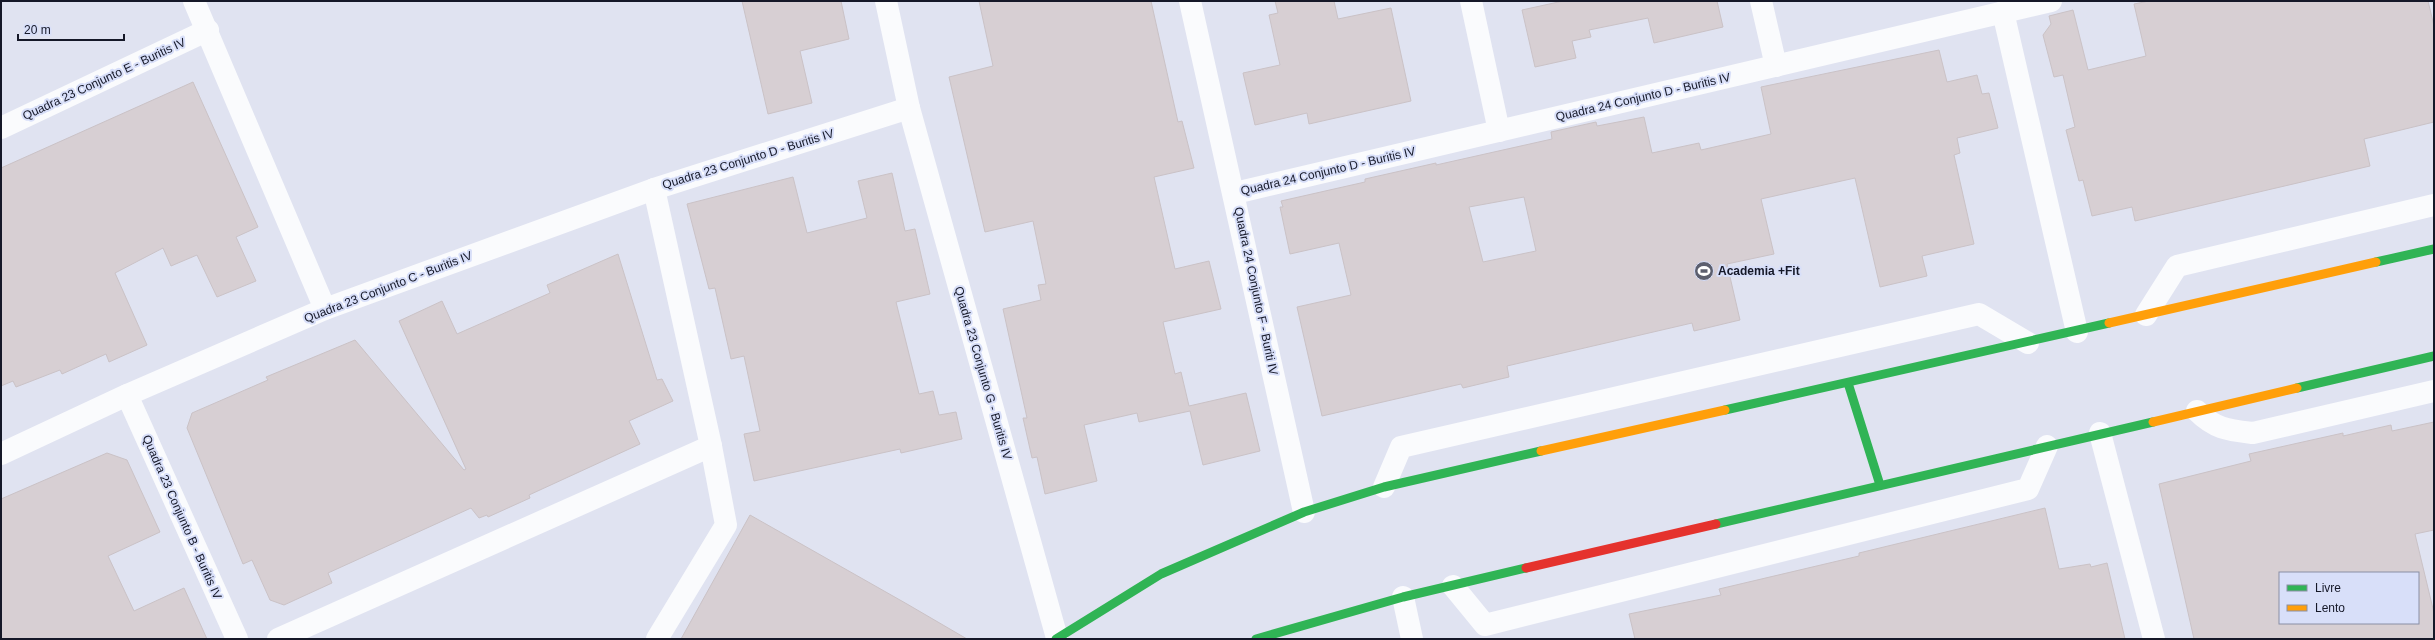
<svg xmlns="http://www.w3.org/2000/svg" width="2435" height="640" font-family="Arial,sans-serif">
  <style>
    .building { fill: #d7cfd3; stroke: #cac2c6; fill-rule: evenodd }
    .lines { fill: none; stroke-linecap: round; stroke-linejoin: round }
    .street { stroke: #fafbfd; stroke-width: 22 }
    .fast { stroke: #30b455; stroke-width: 9 }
    .slow { stroke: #ff9f0a; stroke-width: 9 }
    .jam { stroke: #e5322d; stroke-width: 9 }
    .labels { text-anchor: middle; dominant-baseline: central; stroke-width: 4; stroke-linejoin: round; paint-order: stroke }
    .street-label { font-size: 12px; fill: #151828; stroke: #d8dff9 }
    .poi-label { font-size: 12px; font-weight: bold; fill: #151828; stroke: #d8dff9; text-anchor: start }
  </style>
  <rect width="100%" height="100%" fill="#e0e3f1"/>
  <g class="building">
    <path d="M742,1h99l8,38 -49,12 12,52 -44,11z"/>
    <path d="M979,1h172l27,121 4,-1 12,47 -40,9 21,92 34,-8 12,48 -58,13 12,52 6,-2 8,34 57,-13 14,58 -57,14 -13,-54 -51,11 -2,-9 -53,12 13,56 -52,13 -8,-37 -5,1 -9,-40h4l-24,-109 38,-9 -3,-15 8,-1 -13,-63 -48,11 -36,-155 44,-11z"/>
    <path d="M1275,1h59l4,18 53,-11 20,93 -102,23 -2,-11 -52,12 -12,-52 37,-8 -11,-50 9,-2z"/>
    <path d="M1563,1h154l6,26 -69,16 -6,-25 -59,12 2,7 -19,4 4,17 -41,9 -13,-57z"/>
    <path d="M2149,1h279l6,25v96l-70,17 6,27 -235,55 -3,-14 -40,9 -9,-36 -4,1 -13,-51 9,-3 -12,-52 -9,2 -11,-42 8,-11 -2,-8 24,-6 15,60 58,-14 -12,-52z"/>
    <path d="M1939,50l8,32 30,-7 5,19 7,-1 9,35 -41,10 3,15 -6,2 20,89 -52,12 5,20 -47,11 -25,-109 -94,21 13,55 -47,10 13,56 -46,11 -2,-8 -185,43 2,11 -46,11 -2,-4 -139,32 -25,-109 54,-12 -12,-52 -49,11 -10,-47h3l-2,-6 84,-19v-3l71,-16v2l116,-26 -1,-7 45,-10 1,4 47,-9 8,36 47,-10 2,7 70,-16 -10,-47zM1524,197l12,54 -53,11 -14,-55z"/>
    <path d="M193,82l65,145 -22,10 20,44 -39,16 -20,-42 -26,11 -8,-18 -48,25 32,72 -38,17 -3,-8 -44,20 -2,-4 -44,17 -3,-6 -12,5v-218z"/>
    <path d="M892,173l13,58 10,-2 15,65 -34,8 23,92 14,-3 6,24 17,-3 6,27 -61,14 -1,-4 -146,32 -10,-47 16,-3 -16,-75 -13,3 -16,-71 -6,1 -22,-85 106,-27 14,56 60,-15 -9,-37z"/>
    <path d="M618,254l39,126 5,-1 11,22 -44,20 11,23 -111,51 1,3 -42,19 -1,-2 -8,3 -8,-10 -143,65 4,10 -48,22 -14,-5 -18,-40 -9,4 -56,-136 5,-15 76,-33 -2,-3 89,-37 109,130 2,-1 -67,-148 43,-20 15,33 93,-41 -3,-8z"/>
    <path d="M2434,422v108l-19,4 19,79v26h-240l-35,-155 92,-23 -2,-7 94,-21v3l48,-11 1,6zM2280,573h138v50h-138z"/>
    <path d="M107,453l20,7 33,72 -52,24 26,55 50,-23 23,51h-206v-140z"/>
    <path d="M2045,508l14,61 31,-5 1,3 16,-4 18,76h-490l-6,-25 92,-19 -2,-6 140,-33v-3z"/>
    <path d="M750,515l157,89 60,35h-286z"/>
  </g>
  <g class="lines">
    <g class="street">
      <path d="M194,1l131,308"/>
      <path d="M886,1l23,107 148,530"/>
      <path d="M1190,1l114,511"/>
      <path d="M1471,1l28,130"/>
      <path d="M1761,1l15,65"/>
      <path d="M2003,12l74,320"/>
      <path d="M1,128l207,-98"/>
      <path d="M654,189l57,257 15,79 -69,114"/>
      <path d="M1235,193l816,-192"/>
      <path d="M2146,315l31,-49 257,-61"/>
      <path d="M127,395l110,244"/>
      <path d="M2197,411c18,18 31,19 56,22l181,-42"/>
      <path d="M2100,433l54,206"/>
      <path d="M1,454l126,-59 198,-86 329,-120 255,-81"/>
      <path d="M1384,487l17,-40 578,-133 49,29"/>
      <path d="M1453,586l32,39 543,-136 19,-43"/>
      <path d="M1403,597l9,42"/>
      <path d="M278,639l433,-193"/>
    </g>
    <g class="fast">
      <path d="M2376,262l58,-13"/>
      <path d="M1848,383l32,102"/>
      <path d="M2297,388l137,-32"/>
      <path d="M1725,410l384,-87"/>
      <path d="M1716,524l437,-102"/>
      <path d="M1056,639l105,-65 143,-62 80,-25 157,-36"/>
      <path d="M1256,639l147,-42 123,-29"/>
    </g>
    <g class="slow">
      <path d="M2109,323l267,-61"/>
      <path d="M2153,422l144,-34"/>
      <path d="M1541,451l184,-41"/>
    </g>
    <path class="jam" d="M1526,568l190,-44"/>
  </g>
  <defs>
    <g id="stadium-disc" transform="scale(1)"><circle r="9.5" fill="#5c5f6e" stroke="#d8dff9"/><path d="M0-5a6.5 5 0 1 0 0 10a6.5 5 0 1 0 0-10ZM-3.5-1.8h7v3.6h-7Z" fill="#fff"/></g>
  </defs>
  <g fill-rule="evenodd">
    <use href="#stadium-disc" x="1704" y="271"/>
  </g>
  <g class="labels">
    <g class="street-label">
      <text transform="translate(104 79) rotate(-25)">Quadra 23 Conjunto E - Buritis IV</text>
      <text transform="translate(1643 97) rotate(-13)">Quadra 24 Conjunto D - Buritis IV</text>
      <text transform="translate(748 159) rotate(-17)">Quadra 23 Conjunto D - Buritis IV</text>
      <text transform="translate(1328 171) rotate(-13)">Quadra 24 Conjunto D - Buritis IV</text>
      <text transform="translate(388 287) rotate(-21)">Quadra 23 Conjunto C - Buritis IV</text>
      <text transform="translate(1256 291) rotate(78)">Quadra 24 Conjunto F - Buriti IV</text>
      <text transform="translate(983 373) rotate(74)">Quadra 23 Conjunto G - Buritis IV</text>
      <text transform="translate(182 517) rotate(66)">Quadra 23 Conjunto B - Buritis IV</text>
    </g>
    <g class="poi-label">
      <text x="1718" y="271">Academia +Fit</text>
    </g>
  </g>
  <rect width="2435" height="640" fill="none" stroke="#151828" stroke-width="4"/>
  <rect x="2279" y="572" width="140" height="52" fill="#d8dff9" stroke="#8a8fa5"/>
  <rect x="2287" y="585" width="20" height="6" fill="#30b455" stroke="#8a8fa5"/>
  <text x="2315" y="592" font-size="12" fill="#151828">Livre</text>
  <rect x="2287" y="605" width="20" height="6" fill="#ff9f0a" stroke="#8a8fa5"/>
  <text x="2315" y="612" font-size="12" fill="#151828">Lento</text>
  <path d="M18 34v6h106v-6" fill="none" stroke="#151828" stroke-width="2"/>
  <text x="24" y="34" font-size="12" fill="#151828" stroke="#d8dff9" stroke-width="3" paint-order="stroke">20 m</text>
</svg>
